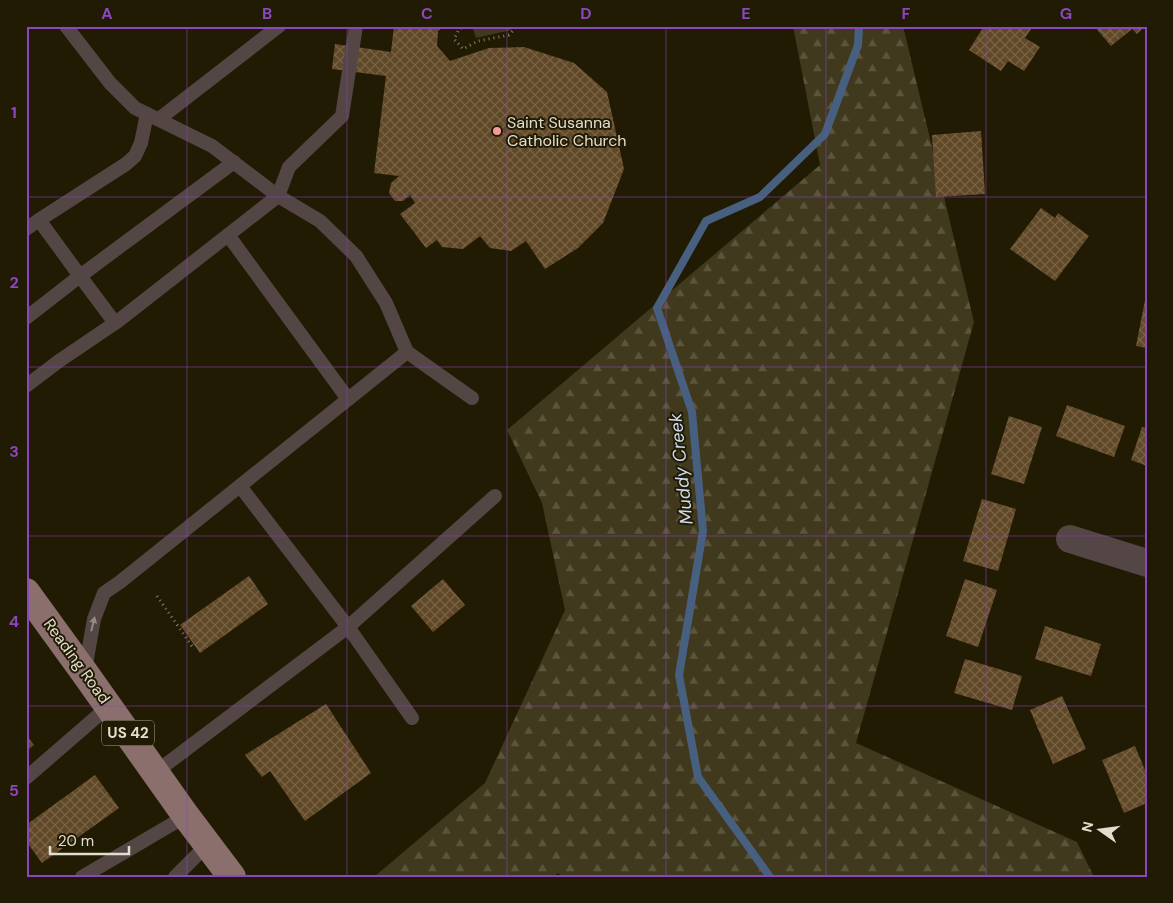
<svg xmlns="http://www.w3.org/2000/svg" width="1173" height="903" font-family="'DM Sans',sans-serif">
  <style>
    .forest { fill: url(#forest-firs) }
    .green { fill: #41391d }
    .lines { fill: none; stroke-linecap: round; stroke-linejoin: round }
    .stream { stroke: #48607f; stroke-width: 8 }
    .building { fill: url(#building-cross-hatch) }
    .path { stroke: #847e6b; stroke-width: 3; stroke-dasharray: 1 4; stroke-linecap: butt }
    .lane { stroke: #534644; stroke-width: 14 }
    .street { stroke: #534644; stroke-width: 28 }
    .primary { stroke: #8a6f6d; stroke-width: 28 }
    .oneway { fill: #938a83 }
    .grid { fill: none; stroke: #8a47c1; stroke-width: 1; stroke-opacity: 0.55 }
    .poi-dot { fill: #f59b9a; stroke: #221b03; stroke-width: 2 }
    .labels { text-anchor: middle; dominant-baseline: central; stroke-width: 4; stroke-linejoin: round; paint-order: stroke }
    .shield { fill: #221b03; stroke: #a8a492; stroke-width: 1 }
    .shield-label { font-size: 15px; font-weight: bold; fill: #e2decf }
    .poi-label { font-size: 16px; fill: #e2decf; stroke: #221b03; text-anchor: start }
    .street-label { font-size: 16px; fill: #e2decf; stroke: #221b03 }
    .water-label { font-size: 18px; font-style: italic; fill: #cddef4; stroke: #221b03 }
    .neatline { fill: none; stroke: #8a47c1; stroke-width: 2 }
    .grid-label { font-size: 16px; text-anchor: middle; font-weight: bold; fill: #8a47c1 }
  </style>
  <defs>
    <pattern id="forest-firs" width="22" height="20" patternUnits="userSpaceOnUse" patternTransform="scale(1.25)"><rect width="22" height="20" fill="#41391d"/><path d="M5 1l3.5 6h-7zM16 11l3.5 6h-7z" fill="#5c553d"/></pattern>
    <pattern id="building-cross-hatch" width="8" height="8" patternUnits="userSpaceOnUse" patternTransform="scale(1.25)"><rect width="8" height="8" fill="#614928"/><path d="M0 0l8 8M0 8l8-8" fill="none" stroke="#776346"/></pattern>
  </defs>
  <rect width="100%" height="100%" fill="#221b03"/>
  <path class="forest" d="M793,26h110l71,296 -118,421 221,99 17,35h-532l-4,-4 -5,4h-179l111,-94 80,-173 -23,-107 -35,-73 313,-265z"/>
  <path class="green" d="M476,26h37l-2,4 -35,8 -3,-9z"/>
  <g class="lines">
    <path class="stream" d="M770,877l-72,-100 -19,-102 24,-144 -11,-119 -35,-104 49,-87 54,-24 65,-63 33,-89 1,-19"/>
  </g>
  <g class="building">
    <path d="M394,26h50l-6,5 -1,15 13,15 39,-13 35,-1 50,16 33,29 17,77 -21,54 -25,25 -33,21 -19,-28 -15,10 -21,-3 -10,-12 -17,13 -21,-2 -5,-7 -11,8 -26,-34 15,-11 -5,-8 -7,6h-8l-6,-8 2,-10 8,-7 -25,-3 12,-97 -54,-7 3,-25 56,8z"/>
    <path d="M984,26h49l-8,12 15,9 -16,24 -16,-10 -7,10 -32,-21z"/>
    <path d="M1094,26h51l-8,8 -5,-5 -21,17z"/>
    <path d="M981,131l4,63 -49,3 -4,-62z"/>
    <path d="M1041,208l14,10 3,-5 31,23 -34,45 -45,-32z"/>
    <path d="M1146,295h1v53l-11,-2z"/>
    <path d="M1067,405l58,21 -11,31 -58,-21z"/>
    <path d="M1009,416l33,11 -18,57 -33,-10z"/>
    <path d="M1142,427l5,1v38l-16,-6z"/>
    <path d="M982,499l34,10 -18,62 -35,-10z"/>
    <path d="M249,576l19,28 -68,49 -20,-28z"/>
    <path d="M443,579l22,26 -32,27 -22,-26z"/>
    <path d="M965,579l32,11 -19,57 -32,-11z"/>
    <path d="M1045,626l56,18 -10,32 -56,-17z"/>
    <path d="M965,659l57,17 -10,34 -58,-17z"/>
    <path d="M1062,696l24,53 -33,15 -23,-54z"/>
    <path d="M326,704l45,69 -66,48 -35,-50 -8,6 -17,-22z"/>
    <path d="M26,735l8,10 -8,6z"/>
    <path d="M1135,746l12,29v28l-23,10 -22,-53z"/>
    <path d="M95,775l24,33 -77,55 -16,-22v-16z"/>
  </g>
  <g class="lines">
    <g class="path">
      <path d="M466,26l-7,3 -5,10 9,10 15,-8 31,-6 8,-9"/>
      <path d="M157,596l37,53"/>
    </g>
    <g class="lane">
      <path d="M66,26l44,57 25,25 77,38 66,50 42,25 36,35 30,47 21,49 65,46"/>
      <path d="M159,119l120,-93"/>
      <path d="M26,229l13,-9"/>
      <path d="M228,235l120,164"/>
      <path d="M26,318l54,-42 -41,-56 87,-56 9,-8 6,-13 6,-29"/>
      <path d="M115,323l-35,-47 154,-114"/>
      <path d="M26,386l33,-25 59,-40 160,-125 11,-29 53,-51 14,-90"/>
      <path d="M85,670l9,-51 10,-26 16,-11 287,-230"/>
      <path d="M412,718l-64,-91 147,-131"/>
      <path d="M156,772l192,-145 -108,-141"/>
      <path d="M26,778l83,-72"/>
      <path d="M82,877l104,-61"/>
      <path d="M175,877l33,-33"/>
    </g>
    <path class="street" d="M1070,539l77,24"/>
    <path class="primary" d="M26,592l58,80 102,144 46,61"/>
  </g>
  <defs><path id="oneway-solid" d="M-6-.8H1V-3.2L6.5 0L1 3.2V.8H-6Z" transform="scale(1.25)"/></defs>
  <use class="oneway" href="#oneway-solid" transform="translate(93 624) rotate(-76)"/>
  <path class="grid" d="M187,26v851M347,26v851M507,26v851M666,26v851M826,26v851M986,26v851M26,197h1121M26,367h1121M26,536h1121M26,706h1121"/>
  <circle class="poi-dot" cx="497" cy="131" r="5"/>
  <g class="labels">
    <rect class="shield" x="102" y="720.5" width="52" height="25" rx="4"/>
    <g class="shield-label">
      <text x="128" y="733">US 42</text>
    </g>
    <g class="poi-label">
      <text x="507" y="122">Saint Susanna<tspan x="507" dy="18">Catholic Church</tspan></text>
    </g>
    <g class="street-label">
      <text transform="translate(77 661) rotate(54)">Reading Road</text>
    </g>
    <g class="water-label">
      <text transform="translate(681 469) rotate(-96)">Muddy Creek</text>
    </g>
  </g>
  <rect width="1173" height="903" fill="none" stroke="#221b03" stroke-width="55"/>
  <g transform="translate(1100 830) rotate(284)" stroke="#221b03" stroke-width="4" paint-order="stroke">
  <path d="M0-4L9 19L0 12L-9 19Z" fill="#e2decf"/>
  <text y="-8" font-size="14" font-weight="bold" text-anchor="middle" fill="#e2decf">N</text>
  </g>
  <path d="M50 846v8h79v-8" fill="none" stroke="#e2decf" stroke-width="2.5"/>
  <text x="58" y="846" font-size="15" fill="#e2decf" stroke="#221b03" stroke-width="4" paint-order="stroke">20 m</text>
  <rect x="28" y="28" width="1118" height="848" class="neatline"/>
  <g class="grid-label">
    <text x="107" y="19">A</text>
    <text x="267" y="19">B</text>
    <text x="427" y="19">C</text>
    <text x="586" y="19">D</text>
    <text x="746" y="19">E</text>
    <text x="906" y="19">F</text>
    <text x="1066" y="19">G</text>
    <text x="14" y="118">1</text>
    <text x="14" y="288">2</text>
    <text x="14" y="457">3</text>
    <text x="14" y="627">4</text>
    <text x="14" y="796">5</text>
  </g>
</svg>
